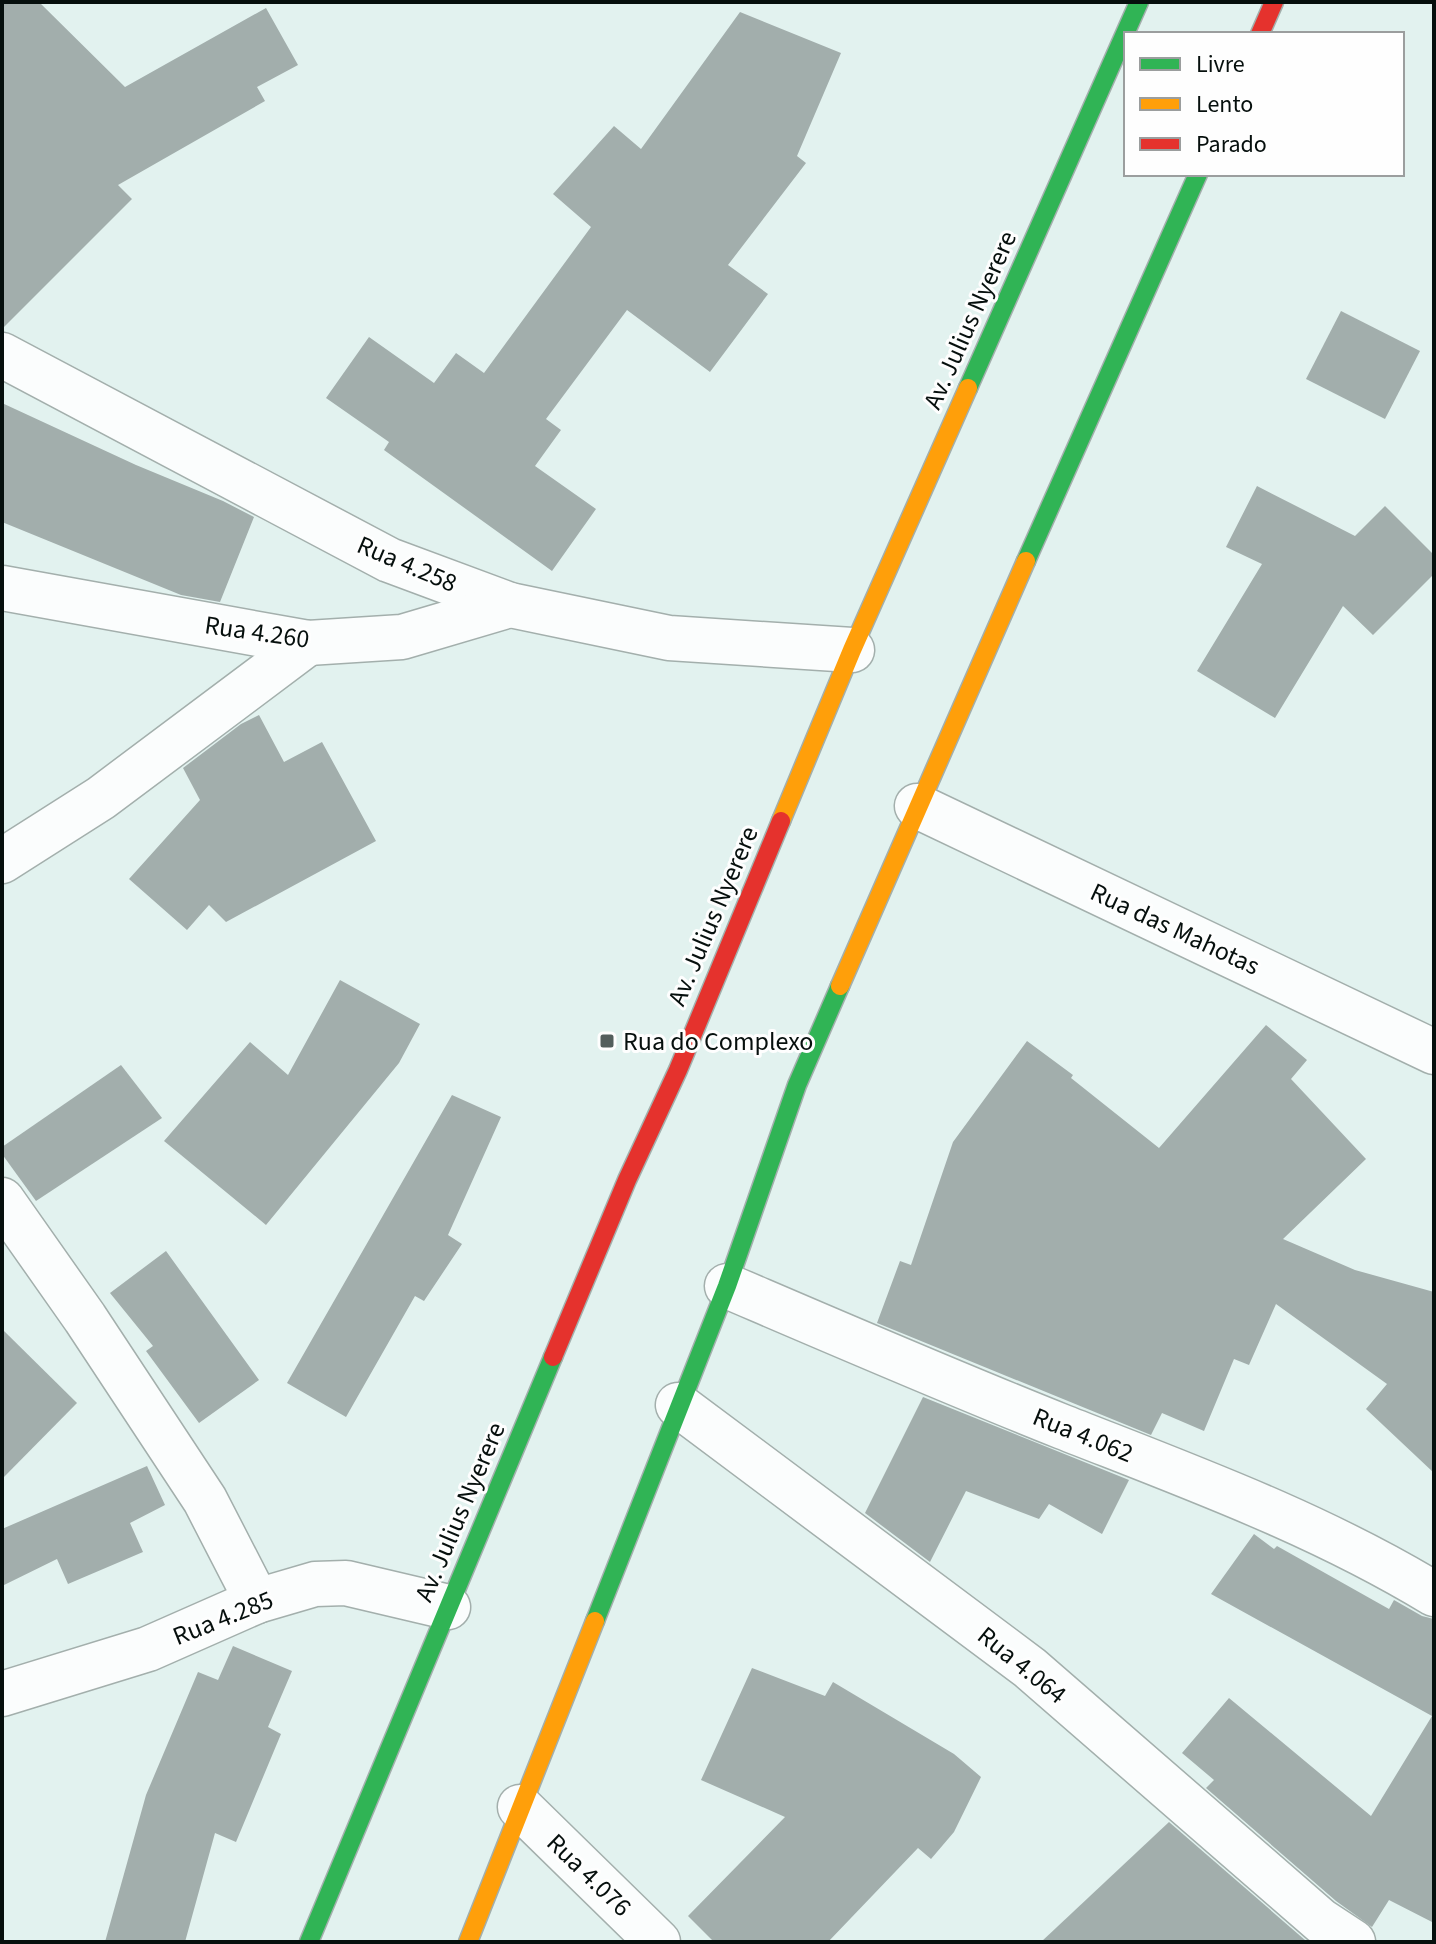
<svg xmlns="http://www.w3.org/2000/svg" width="1436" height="1944" font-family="'Source Sans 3',sans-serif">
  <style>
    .building { fill: #a2aeac }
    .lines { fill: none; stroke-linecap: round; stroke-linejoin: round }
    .street-casing { stroke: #a3afac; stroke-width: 47 }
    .fast-casing { stroke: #a3afac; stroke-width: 21 }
    .slow-casing { stroke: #a3afac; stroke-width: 21 }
    .jam-casing { stroke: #a3afac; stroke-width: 21 }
    .street { stroke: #fbfdfd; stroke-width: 44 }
    .fast { stroke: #30b455; stroke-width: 18 }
    .slow { stroke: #ff9f0a; stroke-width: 18 }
    .jam { stroke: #e5322d; stroke-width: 18 }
    .poi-dot { fill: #535e5c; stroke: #fefefe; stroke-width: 3 }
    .labels { text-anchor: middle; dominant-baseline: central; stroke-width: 6; stroke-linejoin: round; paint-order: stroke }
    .street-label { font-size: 26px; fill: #060f0d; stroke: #fefefe }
    .poi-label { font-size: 26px; fill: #060f0d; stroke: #fefefe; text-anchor: start }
  </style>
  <rect width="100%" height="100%" fill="#e2f2ef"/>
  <g class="building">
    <path d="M2,2h37l86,85 141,-79 32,57 -41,22 8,14 -147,84 14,14 -130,130z"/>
    <path d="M740,12l101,41 -44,103 9,7 -78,102 40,29 -58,78 -83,-62 -81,109 15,11 -26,36 61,43 -44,62 -168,-121 5,-8 -63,-44 43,-61 65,46 22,-30 28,20 107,-146 -38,-33 61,-68 27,23z"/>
    <path d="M1341,311l79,40 -35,68 -79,-40z"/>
    <path d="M2,403l134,62 87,36 31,16 -34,85 -39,-7 -179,-73z"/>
    <path d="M1257,486l98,50 30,-30 49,49v19l-61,61 -30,-29 -68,112 -78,-47 65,-107 -36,-17z"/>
    <path d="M259,715l25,47 38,-20 54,99 -150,81 -17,-17 -22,25 -58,-51 71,-79 -17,-32 58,-44z"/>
    <path d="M340,980l80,44 -21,39 -133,162 -102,-84 86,-99 38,33z"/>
    <path d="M1266,1025l41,35 -16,19 75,80 -83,80 72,31 79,22v181l-68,-64 21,-25 -111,-80 -27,61 -15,-6 -30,72 -42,-18 -11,22 -274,-112 23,-62 11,4 42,-123 74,-101 46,34 -2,3 88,70z"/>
    <path d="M121,1065l41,53 -126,83 -34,-47v-7z"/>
    <path d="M452,1095l49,22 -53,118 14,9 -38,57 -9,-5 -69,121 -59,-34z"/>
    <path d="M166,1251l93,129 -60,43 -53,-72 7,-5 -43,-53z"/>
    <path d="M2,1329l75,74 -75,76z"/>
    <path d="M923,1397l206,83 -27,54 -53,-30 -10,15 -73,-28 -36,71 -65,-49z"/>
    <path d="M147,1466l18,39 -35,18 13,29 -75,32 -11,-25 -55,27v-57z"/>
    <path d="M1254,1534l20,15 3,-3 112,63 5,-9 28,16 12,3v304l-45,-23 -17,27 -36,-26 -130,-113 8,-8 -32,-27 47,-55 142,118 61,-100 -221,-122z"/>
    <path d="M233,1646l59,25 -24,56 13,7 -45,108 -21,-9 -30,109h-80l41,-147 52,-123 20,8z"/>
    <path d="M752,1668l73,28 8,-14 121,72 27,23 -27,55 -23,27 -13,-11 -90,94h-114l-26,-26 97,-99 -84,-37z"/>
    <path d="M1169,1822l136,118 2,2h-266z"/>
  </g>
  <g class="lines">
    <g class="street-casing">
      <g id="street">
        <path d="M2,355l387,205 121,45 159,33 183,12"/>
        <path d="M2,588l306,55 94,-6 108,-32"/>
        <path d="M917,806l517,246"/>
        <path d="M2,861l99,-63 207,-155"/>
        <path d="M2,1200l83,118 120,182 52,101"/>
        <path d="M727,1286c112,48 223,96 336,141 127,50 254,96 371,167"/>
        <path d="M678,1405l352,263 291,253 32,21"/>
        <path d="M2,1694l146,-45 109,-48 58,-17 31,-1 102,24"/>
        <path d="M520,1807l138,135"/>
      </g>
    </g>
    <g class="fast-casing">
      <g id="fast">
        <path d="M968,388l171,-386"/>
        <path d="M1026,561l172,-387"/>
        <path d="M595,1621l132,-335 70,-201 43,-99"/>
        <path d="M309,1942l244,-585"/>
      </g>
    </g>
    <g class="slow-casing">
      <g id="slow">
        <path d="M781,821l71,-171 116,-262"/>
        <path d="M840,986l186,-425"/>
        <path d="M468,1942l127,-321"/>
      </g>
    </g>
    <g class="jam-casing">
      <g id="jam">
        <path d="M1260,34l14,-32"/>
        <path d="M553,1357l74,-177 51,-110 103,-249"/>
      </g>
    </g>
    <use href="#street" class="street"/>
    <use href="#fast" class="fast"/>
    <use href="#slow" class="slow"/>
    <use href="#jam" class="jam"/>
  </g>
  <rect class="poi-dot" x="599" y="1033" width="16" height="16" rx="4"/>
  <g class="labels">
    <g class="street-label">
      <text transform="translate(970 320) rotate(-66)">Av. Julius Nyerere</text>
      <text transform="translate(407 564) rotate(23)">Rua 4.258</text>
      <text transform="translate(257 632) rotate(8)">Rua 4.260</text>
      <text transform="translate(713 916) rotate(-67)">Av. Julius Nyerere</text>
      <text transform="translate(1175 929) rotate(25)">Rua das Mahotas</text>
      <text transform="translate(1083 1435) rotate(22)">Rua 4.062</text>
      <text transform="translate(460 1512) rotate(-67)">Av. Julius Nyerere</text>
      <text transform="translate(223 1618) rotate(-22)">Rua 4.285</text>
      <text transform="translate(1022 1665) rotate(39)">Rua 4.064</text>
      <text transform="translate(589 1875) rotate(44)">Rua 4.076</text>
    </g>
    <g class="poi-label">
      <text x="623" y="1041">Rua do Complexo</text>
    </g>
  </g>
  <rect width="1436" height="1944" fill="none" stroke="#060f0d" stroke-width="8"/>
  <rect x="1124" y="32" width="280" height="144" fill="#fefefe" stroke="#9b9e9e" stroke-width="2"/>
  <rect x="1140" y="58" width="40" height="12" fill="#30b455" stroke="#9b9e9e" stroke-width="2"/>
  <text x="1196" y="72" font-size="24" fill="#060f0d">Livre</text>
  <rect x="1140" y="98" width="40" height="12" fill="#ff9f0a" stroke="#9b9e9e" stroke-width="2"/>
  <text x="1196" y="112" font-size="24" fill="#060f0d">Lento</text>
  <rect x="1140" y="138" width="40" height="12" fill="#e5322d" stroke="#9b9e9e" stroke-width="2"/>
  <text x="1196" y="152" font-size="24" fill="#060f0d">Parado</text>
</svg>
